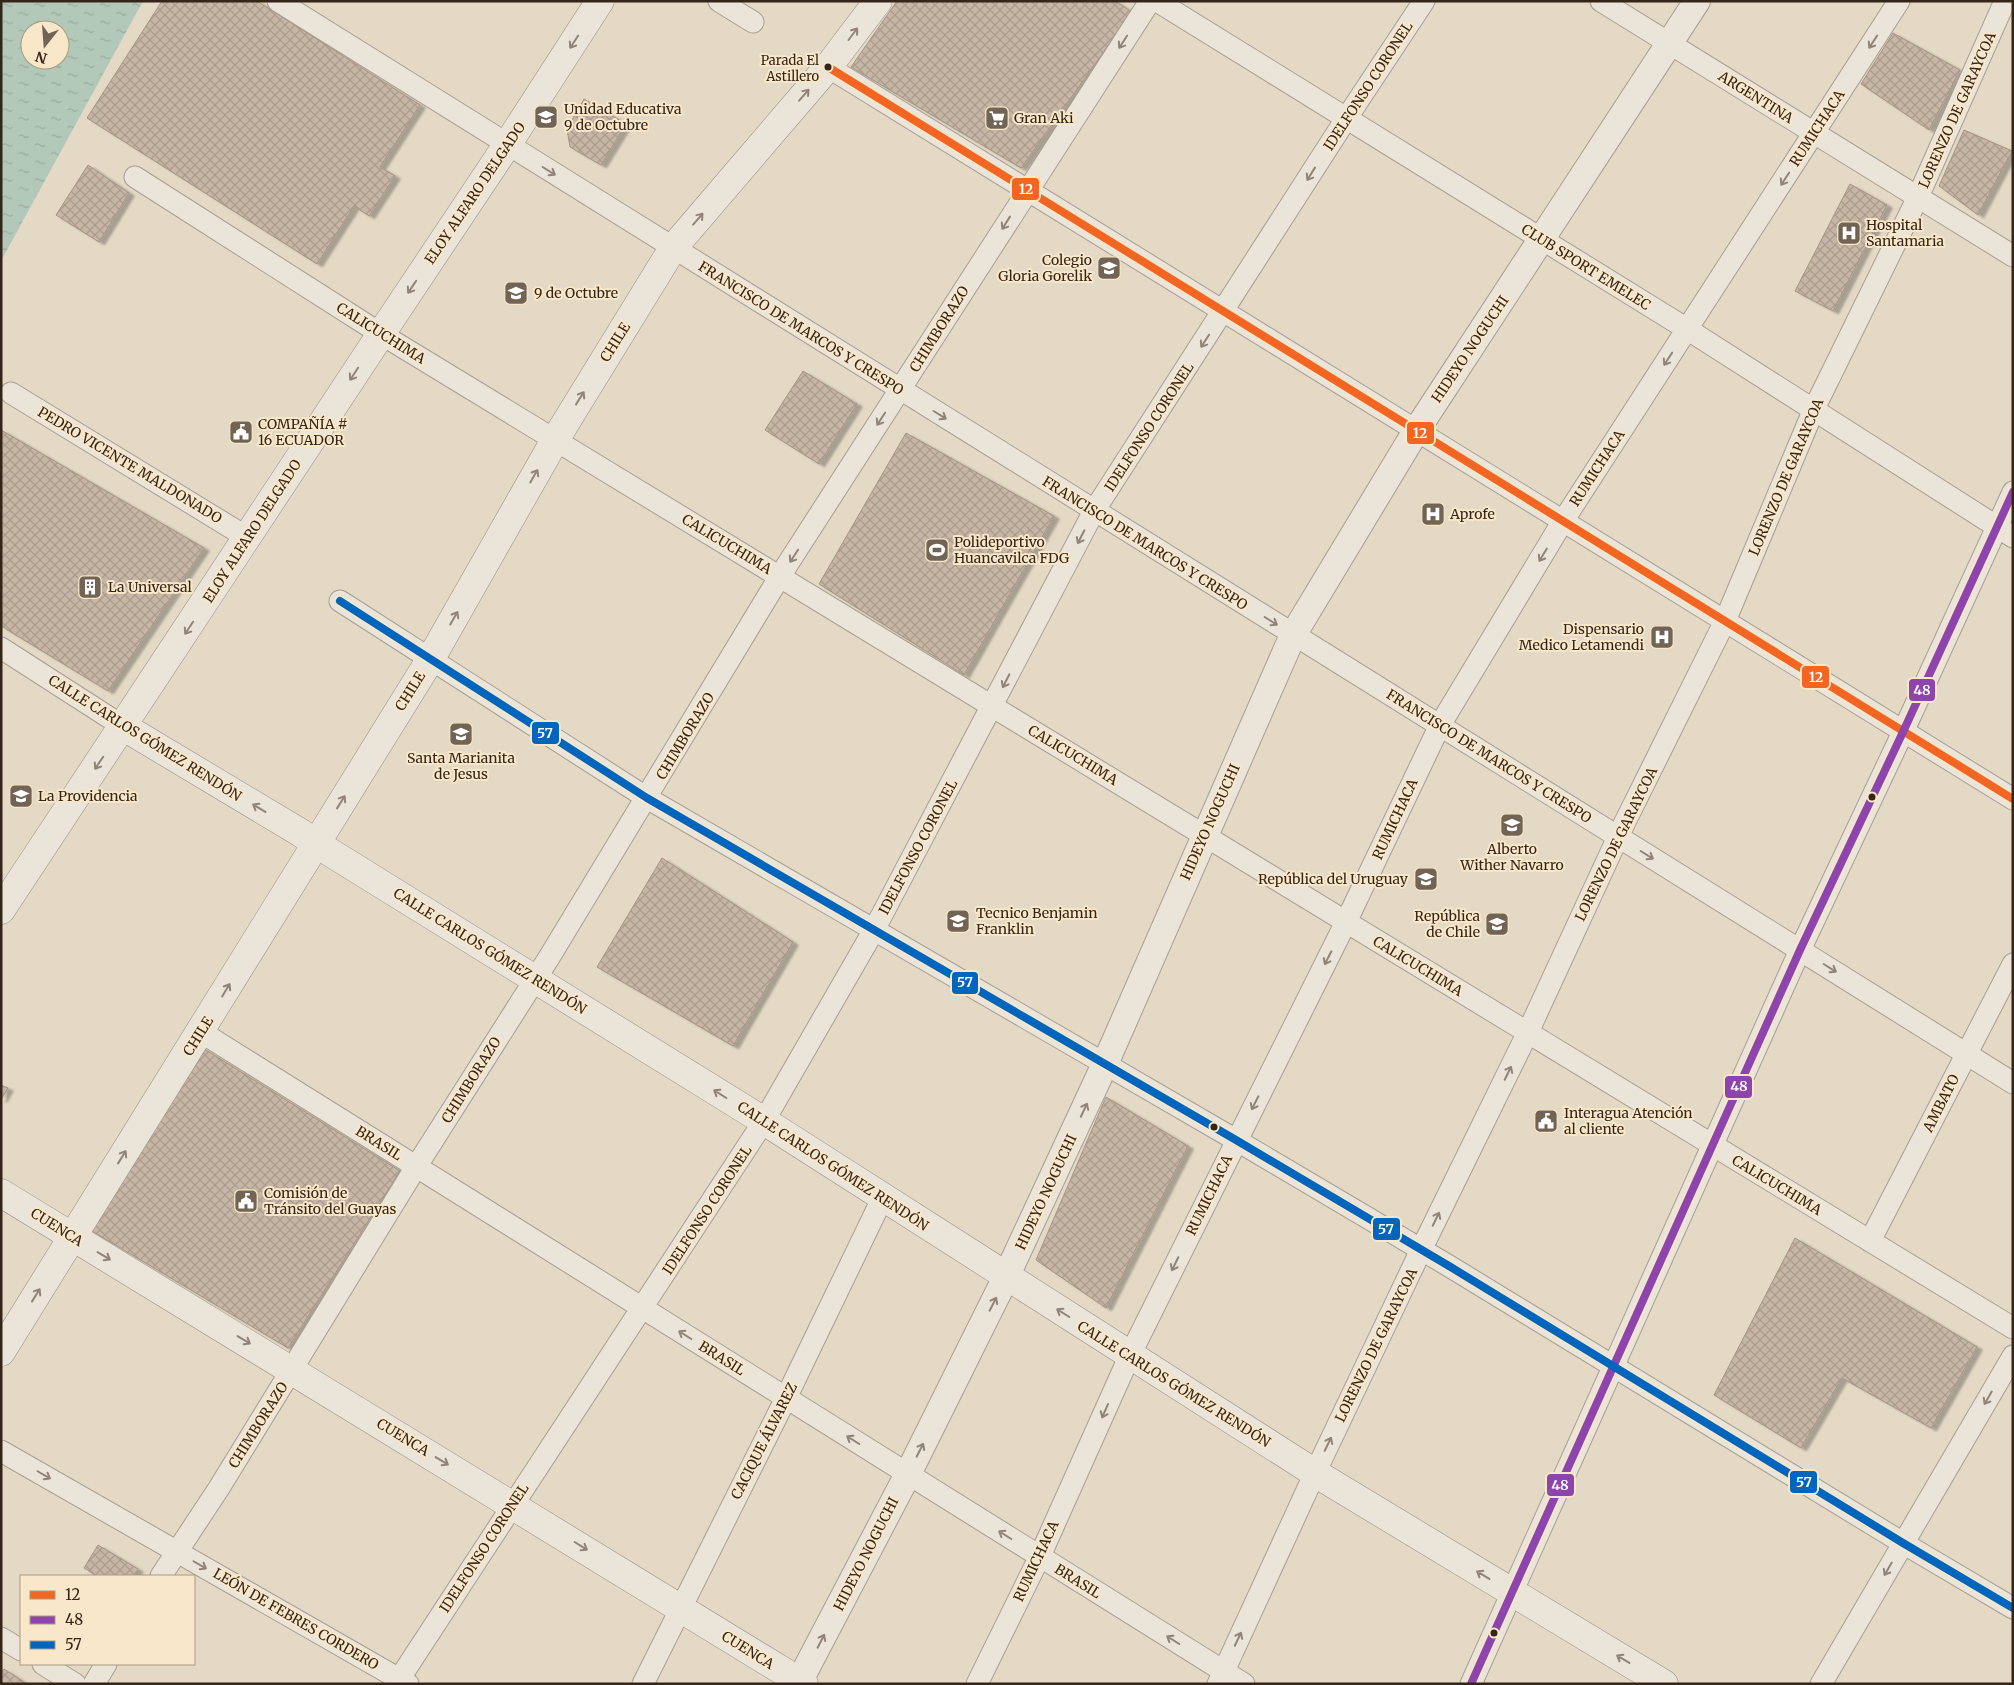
<svg xmlns="http://www.w3.org/2000/svg" width="2014" height="1685" font-family="Merriweather,serif">
  <style>
    .water { fill: url(#water-ripples); fill-rule: evenodd }
    .building { fill: url(#building-cross-hatch); stroke: #a39485; filter: url(#shadow) }
    .lines { fill: none; stroke-linecap: round; stroke-linejoin: round }
    .minor-casing { stroke: #a89e90; stroke-width: 23 }
    .tertiary-casing { stroke: #a89e90; stroke-width: 28 }
    .secondary-casing { stroke: #978d80; stroke-width: 29 }
    .minor { stroke: #ebe4d8; stroke-width: 21 }
    .tertiary { stroke: #ebe4d8; stroke-width: 26 }
    .secondary { stroke: #ebe4d8; stroke-width: 28 }
    .bus-1-casing { stroke: #f8e7c8; stroke-width: 11 }
    .bus-2-casing { stroke: #f8e7c8; stroke-width: 11 }
    .bus-3-casing { stroke: #f8e7c8; stroke-width: 11 }
    .bus-1 { stroke: #f26522; stroke-width: 8 }
    .bus-2 { stroke: #8e44ad; stroke-width: 8 }
    .bus-3 { stroke: #0065bd; stroke-width: 8 }
    .oneway { stroke: #908478 }
    .bus-dot { fill: #352519; stroke: #f8e7c8; stroke-width: 2 }
    .labels { text-anchor: middle; dominant-baseline: central; stroke-width: 4; stroke-linejoin: round; paint-order: stroke }
    .bus-label { font-size: 13px; fill: #352519; stroke: #f8e7c8; text-anchor: end }
    .street-label { font-size: 14px; fill: #352519; stroke: #f8e7c8 }
    .poi-label { font-size: 14px; fill: #352519; stroke: #f8e7c8; text-anchor: start }
    .line-badge { stroke: #f8e7c8; stroke-width: 2 }
    .badge-label { font-size: 14px; text-anchor: middle; font-weight: bold; fill: #fff }
  </style>
  <defs>
    <pattern id="water-ripples" width="26" height="14" patternUnits="userSpaceOnUse" patternTransform="scale(1.25)"><rect width="26" height="14" fill="#b2c8b9"/><path d="M2 4q2-2 4 0t4 0M15 11q2-2 4 0t4 0" fill="none" stroke="#9aac9e"/></pattern>
    <pattern id="building-cross-hatch" width="8" height="8" patternUnits="userSpaceOnUse" patternTransform="scale(1.25)"><rect width="8" height="8" fill="#c7b6a6"/><path d="M0 0l8 8M0 8l8-8" fill="none" stroke="#ac9c8e"/></pattern>
    <filter id="shadow"><feDropShadow dx="5.5" dy="3" stdDeviation="1" flood-color="#0004"/></filter>
  </defs>
  <rect width="100%" height="100%" fill="#e4d9c5"/>
  <path class="water" d="M1,1h142l-142,260zM30,30h30v30h-30z"/>
  <g class="building">
    <path d="M162,1h95l163,104 -40,62 15,9 -26,40 -15,-10 -37,58 -230,-146z"/>
    <path d="M897,1h218l17,11 -111,156 -170,-101z"/>
    <path d="M1893,33l67,37 -31,60 -68,-46z"/>
    <path d="M584,99l42,25 -25,41 -31,-18 -3,-18z"/>
    <path d="M1964,130l48,21 -34,64 -39,-29z"/>
    <path d="M88,165l41,28 -30,49 -43,-27z"/>
    <path d="M1850,184l37,21 -54,106 -38,-20z"/>
    <path d="M803,371l54,33 -38,60 -54,-34z"/>
    <path d="M1,430l203,118 -96,143 -107,-65z"/>
    <path d="M906,433l148,83 -90,159 -145,-91z"/>
    <path d="M662,858l131,84 -60,104 -136,-79z"/>
    <path d="M201,1047l199,124 -112,177 -196,-117z"/>
    <path d="M1,1085l7,3 -7,12z"/>
    <path d="M1106,1097l82,49 -82,162 -70,-48z"/>
    <path d="M1795,1238l182,109 -46,81 -89,-50 -41,70 -87,-53z"/>
    <path d="M98,1545l40,24 -5,7h-36l-13,-8z"/>
    <path d="M4,1669l23,15h-26v-10z"/>
  </g>
  <g class="lines">
    <g class="minor-casing">
      <g id="minor">
        <path d="M278,1l1735,1082"/>
        <path d="M719,1l34,21"/>
        <path d="M1157,1l530,328 326,208"/>
        <path d="M1601,1l412,255"/>
        <path d="M828,67l1185,732"/>
        <path d="M135,177l246,157 1632,994"/>
        <path d="M11,393l237,145"/>
        <path d="M340,601l307,197 589,342 213,126 454,277 110,65"/>
        <path d="M1,648l123,79"/>
        <path d="M201,1032l1043,652"/>
        <path d="M1870,1241l143,-277"/>
        <path d="M1,1451l407,233"/>
        <path d="M161,1576l58,-88 197,-321 134,-211 230,-380 370,-575"/>
        <path d="M1,1638l20,12"/>
        <path d="M43,1664l32,20"/>
        <path d="M94,1684l12,-20"/>
        <path d="M396,1684l368,-563 110,-191 220,-419 252,-392 78,-118"/>
        <path d="M643,1684l143,-286 97,-201"/>
        <path d="M977,1684l63,-128 90,-201 216,-433 94,-197 123,-204 336,-520"/>
        <path d="M1218,1684l97,-211 106,-223 107,-218 96,-208 101,-203 89,-212 104,-212 87,-196"/>
        <path d="M1471,1684l329,-734 103,-218 110,-240"/>
        <path d="M1821,1684l192,-328"/>
      </g>
    </g>
    <g class="tertiary-casing">
      <path id="tertiary" d="M798,1684l110,-210 98,-197 99,-213 188,-429 123,-204 281,-430"/>
    </g>
    <g class="secondary-casing">
      <g id="secondary">
        <path d="M124,727l177,106 14,10 449,278 551,352 349,211"/>
        <path d="M1,910l380,-576 126,-189 93,-144"/>
        <path d="M1,1193l803,491"/>
        <path d="M1,1352l429,-692 125,-220 118,-192 155,-181 50,-66"/>
      </g>
    </g>
    <use href="#minor" class="minor"/>
    <use href="#tertiary" class="tertiary"/>
    <use href="#secondary" class="secondary"/>
    <g class="bus-1-casing">
      <path id="bus-1" d="M828,67l1185,732"/>
    </g>
    <g class="bus-2-casing">
      <path id="bus-2" d="M1471,1684l329,-734 103,-218 110,-240"/>
    </g>
    <g class="bus-3-casing">
      <path id="bus-3" d="M340,601l307,197 589,342 213,126 454,277 110,65"/>
    </g>
    <use href="#bus-1" class="bus-1"/>
    <use href="#bus-2" class="bus-2"/>
    <use href="#bus-3" class="bus-3"/>
  </g>
  <defs><path id="oneway-shaft" d="M-6 0H5M1.5-3L5.5 0L1.5 3" fill="none" stroke-width="1.6" stroke-linecap="round" stroke-linejoin="round" transform="scale(1.25)"/></defs>
  <g class="oneway">
    <use href="#oneway-shaft" transform="translate(853 34) rotate(-53)"/>
    <use href="#oneway-shaft" transform="translate(574 42) rotate(123)"/>
    <use href="#oneway-shaft" transform="translate(1123 42) rotate(123)"/>
    <use href="#oneway-shaft" transform="translate(1873 42) rotate(123)"/>
    <use href="#oneway-shaft" transform="translate(804 95) rotate(-49)"/>
    <use href="#oneway-shaft" transform="translate(549 171) rotate(32)"/>
    <use href="#oneway-shaft" transform="translate(1311 174) rotate(122)"/>
    <use href="#oneway-shaft" transform="translate(1785 179) rotate(123)"/>
    <use href="#oneway-shaft" transform="translate(698 219) rotate(-49)"/>
    <use href="#oneway-shaft" transform="translate(1006 223) rotate(122)"/>
    <use href="#oneway-shaft" transform="translate(412 287) rotate(124)"/>
    <use href="#oneway-shaft" transform="translate(1205 341) rotate(123)"/>
    <use href="#oneway-shaft" transform="translate(1668 359) rotate(123)"/>
    <use href="#oneway-shaft" transform="translate(354 374) rotate(123)"/>
    <use href="#oneway-shaft" transform="translate(580 398) rotate(-58)"/>
    <use href="#oneway-shaft" transform="translate(940 415) rotate(32)"/>
    <use href="#oneway-shaft" transform="translate(881 419) rotate(123)"/>
    <use href="#oneway-shaft" transform="translate(534 476) rotate(-60)"/>
    <use href="#oneway-shaft" transform="translate(1081 537) rotate(117)"/>
    <use href="#oneway-shaft" transform="translate(1543 555) rotate(121)"/>
    <use href="#oneway-shaft" transform="translate(794 556) rotate(123)"/>
    <use href="#oneway-shaft" transform="translate(454 618) rotate(-60)"/>
    <use href="#oneway-shaft" transform="translate(1271 621) rotate(32)"/>
    <use href="#oneway-shaft" transform="translate(189 628) rotate(123)"/>
    <use href="#oneway-shaft" transform="translate(1006 681) rotate(117)"/>
    <use href="#oneway-shaft" transform="translate(99 763) rotate(124)"/>
    <use href="#oneway-shaft" transform="translate(341 802) rotate(-58)"/>
    <use href="#oneway-shaft" transform="translate(259 808) rotate(-149)"/>
    <use href="#oneway-shaft" transform="translate(1647 855) rotate(32)"/>
    <use href="#oneway-shaft" transform="translate(1328 958) rotate(117)"/>
    <use href="#oneway-shaft" transform="translate(1830 968) rotate(32)"/>
    <use href="#oneway-shaft" transform="translate(226 990) rotate(-59)"/>
    <use href="#oneway-shaft" transform="translate(1508 1073) rotate(-64)"/>
    <use href="#oneway-shaft" transform="translate(720 1094) rotate(-148)"/>
    <use href="#oneway-shaft" transform="translate(1255 1103) rotate(117)"/>
    <use href="#oneway-shaft" transform="translate(1084 1110) rotate(-65)"/>
    <use href="#oneway-shaft" transform="translate(122 1157) rotate(-58)"/>
    <use href="#oneway-shaft" transform="translate(1436 1219) rotate(-64)"/>
    <use href="#oneway-shaft" transform="translate(104 1256) rotate(31)"/>
    <use href="#oneway-shaft" transform="translate(1175 1264) rotate(116)"/>
    <use href="#oneway-shaft" transform="translate(36 1295) rotate(-58)"/>
    <use href="#oneway-shaft" transform="translate(993 1304) rotate(-63)"/>
    <use href="#oneway-shaft" transform="translate(1063 1313) rotate(-148)"/>
    <use href="#oneway-shaft" transform="translate(685 1335) rotate(-148)"/>
    <use href="#oneway-shaft" transform="translate(244 1340) rotate(31)"/>
    <use href="#oneway-shaft" transform="translate(1988 1398) rotate(120)"/>
    <use href="#oneway-shaft" transform="translate(1105 1411) rotate(114)"/>
    <use href="#oneway-shaft" transform="translate(853 1440) rotate(-148)"/>
    <use href="#oneway-shaft" transform="translate(1328 1444) rotate(-64)"/>
    <use href="#oneway-shaft" transform="translate(920 1450) rotate(-63)"/>
    <use href="#oneway-shaft" transform="translate(442 1461) rotate(31)"/>
    <use href="#oneway-shaft" transform="translate(44 1475) rotate(30)"/>
    <use href="#oneway-shaft" transform="translate(1005 1535) rotate(-148)"/>
    <use href="#oneway-shaft" transform="translate(581 1546) rotate(32)"/>
    <use href="#oneway-shaft" transform="translate(200 1565) rotate(30)"/>
    <use href="#oneway-shaft" transform="translate(1888 1569) rotate(120)"/>
    <use href="#oneway-shaft" transform="translate(1483 1575) rotate(-149)"/>
    <use href="#oneway-shaft" transform="translate(1238 1639) rotate(-65)"/>
    <use href="#oneway-shaft" transform="translate(1173 1640) rotate(-148)"/>
    <use href="#oneway-shaft" transform="translate(821 1641) rotate(-63)"/>
    <use href="#oneway-shaft" transform="translate(1623 1659) rotate(-149)"/>
  </g>
  <defs>
    <g id="school-square" transform="scale(1.25)"><rect x="-9" y="-9" width="18" height="18" rx="4" fill="#726455" stroke="#f8e7c8"/><path d="M0-5L7-2L0 1L-7-2ZM-4 1L0 2.5L4 1V4Q0 6-4 4Z" fill="#fff"/></g>
    <g id="supermarket-square" transform="scale(1.25)"><rect x="-9" y="-9" width="18" height="18" rx="4" fill="#726455" stroke="#f8e7c8"/><path d="M-6-5.5h2.5l.6 2H6L4.5 2H-2.5L-4.4-4H-6ZM-1.5 3.2a1.3 1.3 0 1 0 .1 0ZM3 3.2a1.3 1.3 0 1 0 .1 0Z" fill="#fff"/></g>
    <g id="hospital-square" transform="scale(1.25)"><rect x="-9" y="-9" width="18" height="18" rx="4" fill="#726455" stroke="#f8e7c8"/><path d="M-5-5h3v3.5h4V-5h3V5h-3V1.5h-4V5h-3Z" fill="#fff"/></g>
    <g id="civic-square" transform="scale(1.25)"><rect x="-9" y="-9" width="18" height="18" rx="4" fill="#726455" stroke="#f8e7c8"/><path d="M-.6-6.5H3V-4.5H.6V-3L4-1V1h2V6H-6V1h2V-1L-.6-3ZM-1.2 2.5V6h2.4V2.5Z" fill="#fff"/></g>
    <g id="stadium-square" transform="scale(1.25)"><rect x="-9" y="-9" width="18" height="18" rx="4" fill="#726455" stroke="#f8e7c8"/><path d="M0-5a6.5 5 0 1 0 0 10a6.5 5 0 1 0 0-10ZM-3.5-1.8h7v3.6h-7Z" fill="#fff"/></g>
    <g id="building-square" transform="scale(1.25)"><rect x="-9" y="-9" width="18" height="18" rx="4" fill="#726455" stroke="#f8e7c8"/><path d="M-4-6H4V6H1V3H-1V6H-4ZM-2.5-4.3h1.7v1.8h-1.7ZM.8-4.3h1.7v1.8H.8ZM-2.5-1h1.7V.8h-1.7ZM.8-1h1.7V.8H.8Z" fill="#fff"/></g>
  </defs>
  <g fill-rule="evenodd">
    <use href="#school-square" x="546" y="117"/>
    <use href="#supermarket-square" x="997" y="118"/>
    <use href="#hospital-square" x="1849" y="233"/>
    <use href="#school-square" x="1109" y="268"/>
    <use href="#school-square" x="516" y="293"/>
    <use href="#civic-square" x="241" y="432"/>
    <use href="#hospital-square" x="1433" y="514"/>
    <use href="#stadium-square" x="937" y="550"/>
    <use href="#building-square" x="90" y="587"/>
    <use href="#hospital-square" x="1662" y="637"/>
    <use href="#school-square" x="461" y="734"/>
    <use href="#school-square" x="21" y="796"/>
    <use href="#school-square" x="1512" y="825"/>
    <use href="#school-square" x="1426" y="879"/>
    <use href="#school-square" x="958" y="921"/>
    <use href="#school-square" x="1497" y="924"/>
    <use href="#civic-square" x="1546" y="1121"/>
    <use href="#civic-square" x="246" y="1201"/>
  </g>
  <g class="bus-dot">
    <circle cx="828" cy="67" r="4.5"/>
    <circle cx="1872" cy="797" r="4.5"/>
    <circle cx="1214" cy="1127" r="4.5"/>
    <circle cx="1494" cy="1633" r="4.5"/>
  </g>
  <g class="labels">
    <g class="bus-label">
      <text x="819" y="60">Parada El<tspan x="819" dy="16">Astillero</tspan></text>
    </g>
    <g class="street-label">
      <text transform="translate(1368 86) rotate(-57)">IDELFONSO CORONEL</text>
      <text transform="translate(1756 97) rotate(32)">ARGENTINA</text>
      <text transform="translate(1957 110) rotate(-66)">LORENZO DE GARAYCOA</text>
      <text transform="translate(1817 128) rotate(-57)">RUMICHACA</text>
      <text transform="translate(475 193) rotate(-56)">ELOY ALFARO DELGADO</text>
      <text transform="translate(1586 267) rotate(32)">CLUB SPORT EMELEC</text>
      <text transform="translate(801 328) rotate(32)">FRANCISCO DE MARCOS Y CRESPO</text>
      <text transform="translate(939 329) rotate(-58)">CHIMBORAZO</text>
      <text transform="translate(381 333) rotate(32)">CALICUCHIMA</text>
      <text transform="translate(615 342) rotate(-58)">CHILE</text>
      <text transform="translate(1470 349) rotate(-56)">HIDEYO NOGUCHI</text>
      <text transform="translate(1149 427) rotate(-57)">IDELFONSO CORONEL</text>
      <text transform="translate(130 465) rotate(31)">PEDRO VICENTE MALDONADO</text>
      <text transform="translate(1597 468) rotate(-57)">RUMICHACA</text>
      <text transform="translate(1786 477) rotate(-67)">LORENZO DE GARAYCOA</text>
      <text transform="translate(252 531) rotate(-57)">ELOY ALFARO DELGADO</text>
      <text transform="translate(1145 543) rotate(32)">FRANCISCO DE MARCOS Y CRESPO</text>
      <text transform="translate(727 544) rotate(31)">CALICUCHIMA</text>
      <text transform="translate(410 691) rotate(-58)">CHILE</text>
      <text transform="translate(685 736) rotate(-59)">CHIMBORAZO</text>
      <text transform="translate(145 738) rotate(32)">CALLE CARLOS GÓMEZ RENDÓN</text>
      <text transform="translate(1073 755) rotate(31)">CALICUCHIMA</text>
      <text transform="translate(1489 756) rotate(32)">FRANCISCO DE MARCOS Y CRESPO</text>
      <text transform="translate(1395 819) rotate(-65)">RUMICHACA</text>
      <text transform="translate(1210 822) rotate(-66)">HIDEYO NOGUCHI</text>
      <text transform="translate(1616 844) rotate(-64)">LORENZO DE GARAYCOA</text>
      <text transform="translate(918 847) rotate(-62)">IDELFONSO CORONEL</text>
      <text transform="translate(490 951) rotate(32)">CALLE CARLOS GÓMEZ RENDÓN</text>
      <text transform="translate(1418 966) rotate(31)">CALICUCHIMA</text>
      <text transform="translate(198 1036) rotate(-58)">CHILE</text>
      <text transform="translate(471 1080) rotate(-58)">CHIMBORAZO</text>
      <text transform="translate(1941 1103) rotate(-63)">AMBATO</text>
      <text transform="translate(379 1143) rotate(32)">BRASIL</text>
      <text transform="translate(833 1166) rotate(33)">CALLE CARLOS GÓMEZ RENDÓN</text>
      <text transform="translate(1777 1185) rotate(31)">CALICUCHIMA</text>
      <text transform="translate(1046 1192) rotate(-65)">HIDEYO NOGUCHI</text>
      <text transform="translate(1209 1195) rotate(-64)">RUMICHACA</text>
      <text transform="translate(707 1210) rotate(-57)">IDELFONSO CORONEL</text>
      <text transform="translate(57 1227) rotate(32)">CUENCA</text>
      <text transform="translate(1376 1345) rotate(-64)">LORENZO DE GARAYCOA</text>
      <text transform="translate(722 1358) rotate(32)">BRASIL</text>
      <text transform="translate(1174 1384) rotate(32)">CALLE CARLOS GÓMEZ RENDÓN</text>
      <text transform="translate(258 1425) rotate(-58)">CHIMBORAZO</text>
      <text transform="translate(403 1437) rotate(31)">CUENCA</text>
      <text transform="translate(764 1441) rotate(-63)">CACIQUE ÁLVAREZ</text>
      <text transform="translate(484 1548) rotate(-57)">IDELFONSO CORONEL</text>
      <text transform="translate(866 1554) rotate(-63)">HIDEYO NOGUCHI</text>
      <text transform="translate(1036 1561) rotate(-65)">RUMICHACA</text>
      <text transform="translate(1078 1581) rotate(32)">BRASIL</text>
      <text transform="translate(296 1619) rotate(30)">LEÓN DE FEBRES CORDERO</text>
      <text transform="translate(748 1650) rotate(32)">CUENCA</text>
    </g>
    <g class="poi-label">
      <text x="564" y="109">Unidad Educativa<tspan x="564" dy="16">9 de Octubre</tspan></text>
      <text x="1014" y="118">Gran Aki</text>
      <text x="1866" y="225">Hospital<tspan x="1866" dy="16">Santamaria</tspan></text>
      <text x="1092" y="260" text-anchor="end">Colegio<tspan x="1092" dy="16">Gloria Gorelik</tspan></text>
      <text x="534" y="293">9 de Octubre</text>
      <text x="258" y="424">COMPAÑÍA #<tspan x="258" dy="16">16 ECUADOR</tspan></text>
      <text x="1450" y="514">Aprofe</text>
      <text x="954" y="542">Polideportivo<tspan x="954" dy="16">Huancavilca FDG</tspan></text>
      <text x="108" y="587">La Universal</text>
      <text x="1644" y="629" text-anchor="end">Dispensario<tspan x="1644" dy="16">Medico Letamendi</tspan></text>
      <text x="461" y="758" text-anchor="middle">Santa Marianita<tspan x="461" dy="16">de Jesus</tspan></text>
      <text x="38" y="796">La Providencia</text>
      <text x="1512" y="849" text-anchor="middle">Alberto<tspan x="1512" dy="16">Wither Navarro</tspan></text>
      <text x="1408" y="879" text-anchor="end">República del Uruguay</text>
      <text x="976" y="913">Tecnico Benjamin<tspan x="976" dy="16">Franklin</tspan></text>
      <text x="1480" y="916" text-anchor="end">República<tspan x="1480" dy="16">de Chile</tspan></text>
      <text x="1564" y="1113">Interagua Atención<tspan x="1564" dy="16">al cliente</tspan></text>
      <text x="264" y="1193">Comisión de<tspan x="264" dy="16">Tránsito del Guayas</tspan></text>
    </g>
  </g>
  <g class="line-badge">
    <rect x="1011" y="177" width="29" height="24" rx="5" fill="#f26522"/>
    <rect x="1406" y="421" width="29" height="24" rx="5" fill="#f26522"/>
    <rect x="1801" y="665" width="29" height="24" rx="5" fill="#f26522"/>
    <rect x="1908" y="678" width="28" height="24" rx="5" fill="#8e44ad"/>
    <rect x="531" y="721" width="29" height="24" rx="5" fill="#0065bd"/>
    <rect x="951" y="971" width="28" height="24" rx="5" fill="#0065bd"/>
    <rect x="1724" y="1075" width="29" height="24" rx="5" fill="#8e44ad"/>
    <rect x="1372" y="1217" width="29" height="24" rx="5" fill="#0065bd"/>
    <rect x="1789" y="1470" width="29" height="24" rx="5" fill="#0065bd"/>
    <rect x="1546" y="1473" width="29" height="24" rx="5" fill="#8e44ad"/>
  </g>
  <g class="badge-label">
    <text x="1026" y="194">12</text>
    <text x="1420" y="438">12</text>
    <text x="1816" y="682">12</text>
    <text x="1922" y="695">48</text>
    <text x="545" y="738">57</text>
    <text x="965" y="987">57</text>
    <text x="1739" y="1091">48</text>
    <text x="1386" y="1234">57</text>
    <text x="1804" y="1487">57</text>
    <text x="1560" y="1490">48</text>
  </g>
  <rect width="2014" height="1685" fill="none" stroke="#352519" stroke-width="5"/>
  <rect x="20" y="1575" width="175" height="90" fill="#f8e7c8" stroke="#aa9982"/>
  <rect x="30" y="1591" width="25" height="8" fill="#f26522" stroke="#aa9982"/>
  <text x="65" y="1600" font-size="15" fill="#352519">12</text>
  <rect x="30" y="1616" width="25" height="8" fill="#8e44ad" stroke="#aa9982"/>
  <text x="65" y="1625" font-size="15" fill="#352519">48</text>
  <rect x="30" y="1641" width="25" height="8" fill="#0065bd" stroke="#aa9982"/>
  <text x="65" y="1650" font-size="15" fill="#352519">57</text>
  <g transform="translate(45 45) rotate(197)"><circle r="24" fill="#f8e7c8" stroke="#aa9982"/>
  <path d="M0-4L9 19L0 12L-9 19Z" fill="#726455"/>
  <text y="-8" font-size="14" font-weight="bold" text-anchor="middle" fill="#352519">N</text>
  </g>
</svg>
